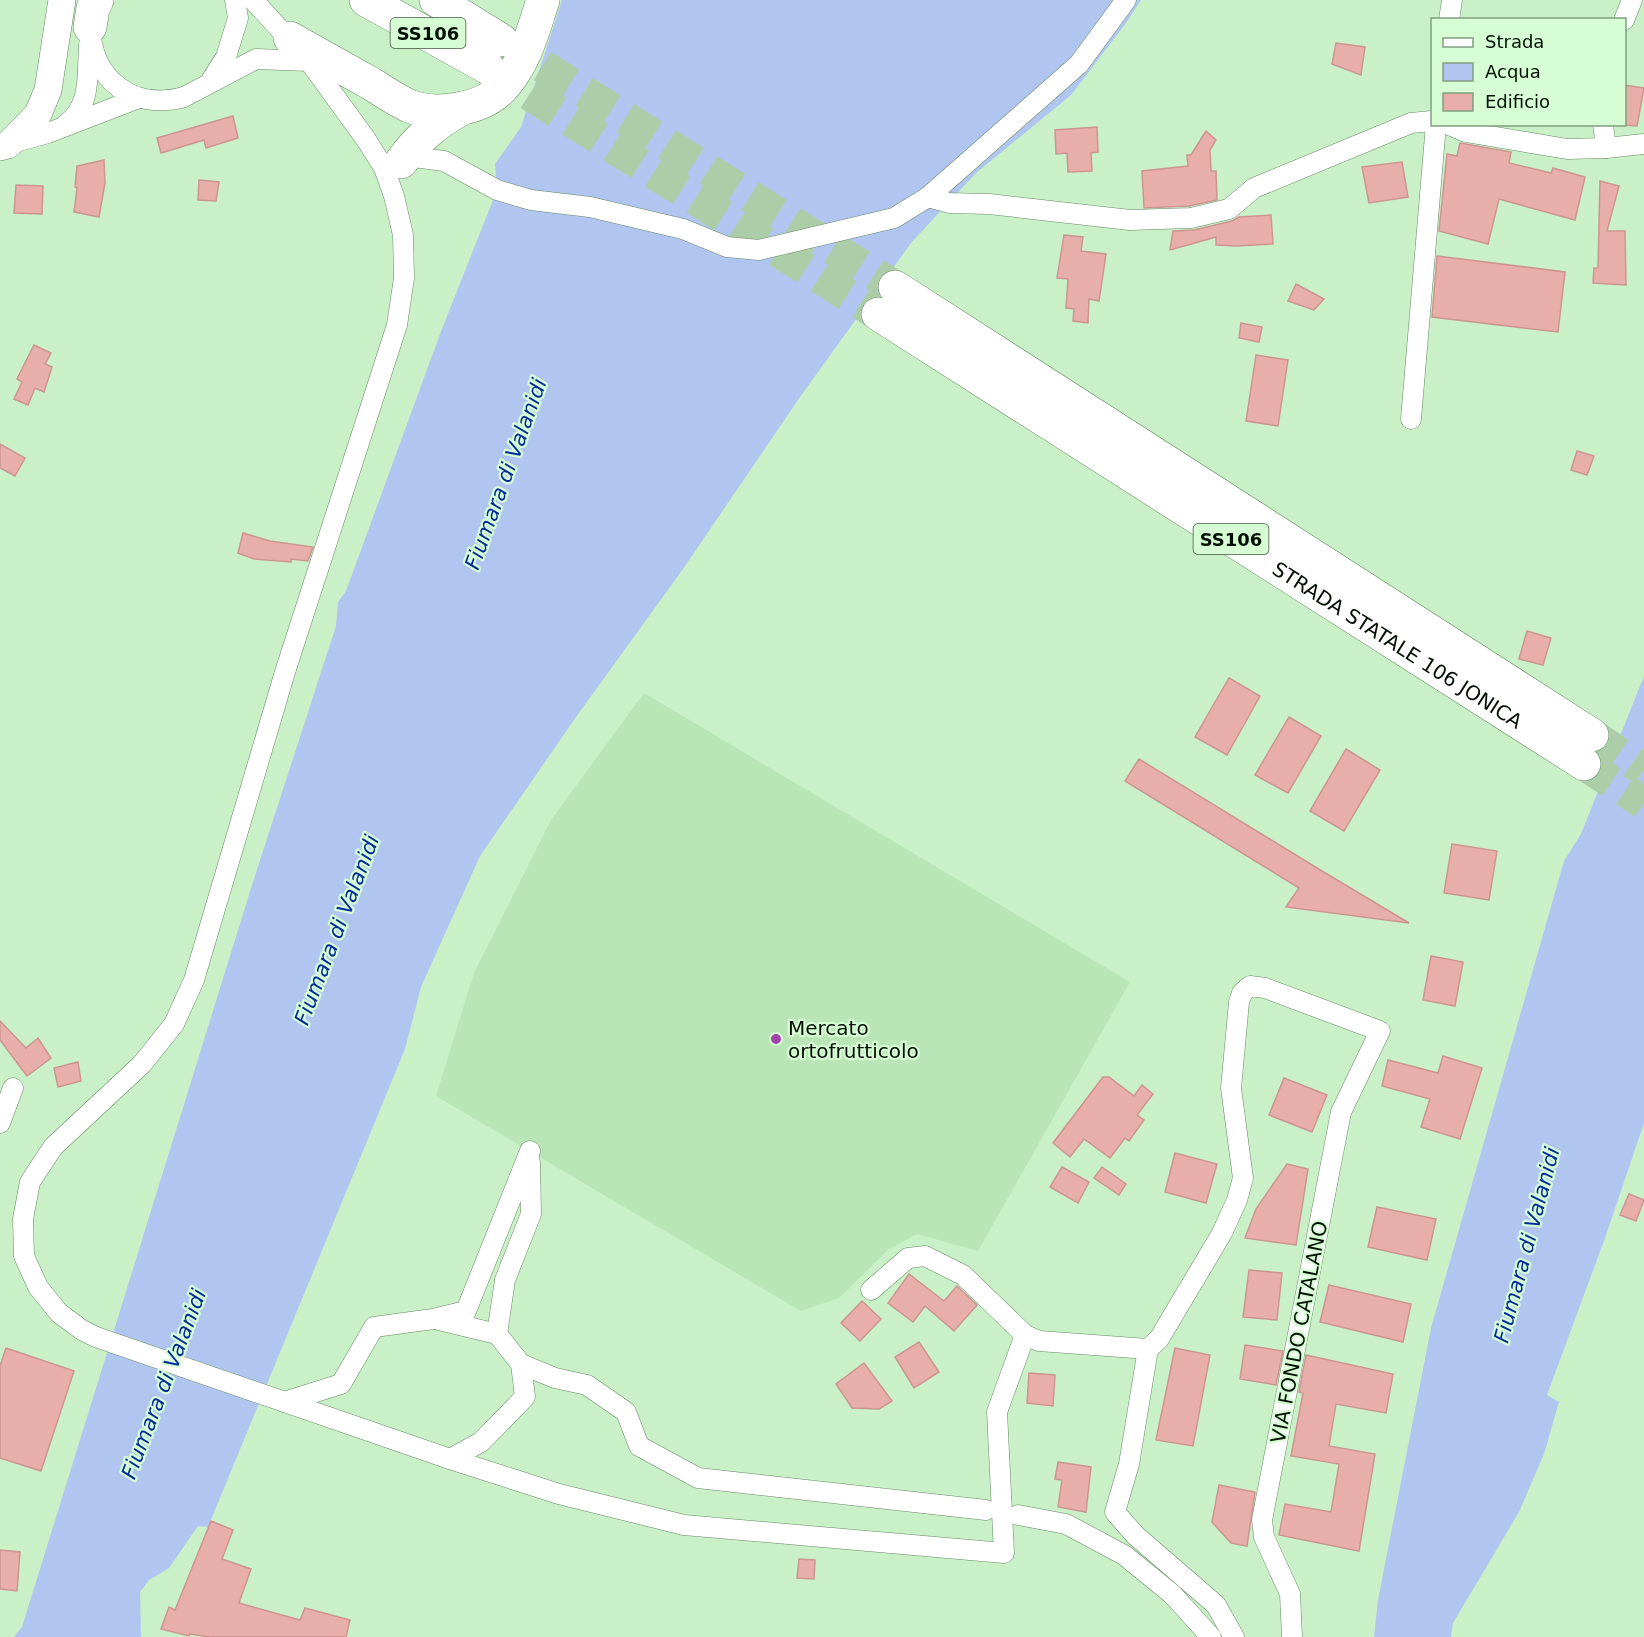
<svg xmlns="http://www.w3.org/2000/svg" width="1644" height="1637" font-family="'DejaVu Sans',sans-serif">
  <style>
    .built { fill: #b9e5b7 }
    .water { fill: #b0c6f0 }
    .building { fill: #e8aeaa; stroke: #cd9591; stroke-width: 1.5 }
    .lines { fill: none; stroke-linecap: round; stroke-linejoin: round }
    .highway-tunnel { stroke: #abcea9; stroke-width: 33; stroke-dasharray: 33 16; stroke-linecap: butt }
    .street-casing { stroke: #668a65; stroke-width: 21 }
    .secondary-casing { stroke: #668a65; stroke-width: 28 }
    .highway-casing { stroke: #668a65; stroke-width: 34 }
    .street { stroke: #fff; stroke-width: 20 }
    .secondary { stroke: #fff; stroke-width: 27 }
    .highway { stroke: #fff; stroke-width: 33 }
    .poi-dot { fill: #a244ad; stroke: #d6fdd3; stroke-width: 2 }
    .labels { text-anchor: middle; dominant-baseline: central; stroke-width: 4.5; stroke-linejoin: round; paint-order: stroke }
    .shield { fill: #d6fdd3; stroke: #425641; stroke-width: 1.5 }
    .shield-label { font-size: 18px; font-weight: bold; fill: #030f03 }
    .street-label { font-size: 20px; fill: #030f03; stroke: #d6fdd3 }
    .poi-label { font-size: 20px; fill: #030f03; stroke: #d6fdd3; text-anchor: start }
    .water-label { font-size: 21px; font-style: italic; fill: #002a9e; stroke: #d6fdd3 }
  </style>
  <rect width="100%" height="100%" fill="#c9f0c6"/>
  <path class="built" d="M644,693l486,289 -152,269 -61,-17 -29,16 -49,48 -38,13 -365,-215 38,-123 77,-153z"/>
  <g class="water">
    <path d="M562,0h579l-15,23 -55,72 -95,78 -65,70 -111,154 -117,172 -107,148 -96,139 -59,131 -16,62 -197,478 -10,-1 -29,42 -20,12 -9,12 1,45h-127l8,-10 230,-742 84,-259 2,-24 8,-11 94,-257 57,-144 -2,-26 26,-37z"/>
    <path d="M1644,676v447l-39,115 -58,157 12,7 -15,52 -25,58 -66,111 -2,14h-77l4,-37 53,-272 133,-467 17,-27z"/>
  </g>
  <g class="building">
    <path d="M1336,43l29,4 -4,28 -29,-11z"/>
    <path d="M1624,85l20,3 -7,38 -13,-1z"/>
    <path d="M233,116l5,22 -32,10 -2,-8 -43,13 -4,-15z"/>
    <path d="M1097,127l1,25 -7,1 1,18 -24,1 -1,-19 -11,1 -1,-24z"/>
    <path d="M1206,131l10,9 -6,10 1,21h5l1,29 -28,6 -45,2 -2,-37 46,-5 -1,-11h4z"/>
    <path d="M1460,143l51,9 -2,11 42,10 2,-5 32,9 -10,43 -76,-21 -11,45 -49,-13 8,-77 10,2z"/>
    <path d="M104,160l1,23 -6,34 -25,-5 3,-24 -2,-1 2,-21z"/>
    <path d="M1402,162l6,35 -39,6 -7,-36z"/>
    <path d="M199,180l20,2 -3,19 -18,-1z"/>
    <path d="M1600,181l19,5 -12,45h18l1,54 -33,-2 1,-15h4z"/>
    <path d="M16,185l27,1 -1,28 -28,-1z"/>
    <path d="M1271,215l2,29 -36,2 -21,-1v-8l-46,13 3,-19 21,-1 38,-9 7,-4z"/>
    <path d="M1064,235l19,2 -2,14 25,3 -7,47 -10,-2 -1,24 -15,-2 1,-12 -8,-1 2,-29 -11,-1z"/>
    <path d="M1437,256l128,16 -7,60 -126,-15z"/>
    <path d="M1296,284l28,15 -10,11 -26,-9z"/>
    <path d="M1241,323l21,4 -3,15 -20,-4z"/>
    <path d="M34,345l17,8 -6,11 7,3 -8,25 -9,-4 -7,17 -14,-6 8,-17 -5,-3z"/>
    <path d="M1256,355l32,5 -10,66 -32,-5z"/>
    <path d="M0,444l25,14 -10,18 -15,-8z"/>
    <path d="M1577,451l17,5 -7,19 -16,-5z"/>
    <path d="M243,533l27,8 43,6 -5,14 -17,-2v3l-37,-3 -16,-6z"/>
    <path d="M1527,631l24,7 -8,27 -24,-6z"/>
    <path d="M1229,678l31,18 -33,59 -32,-18z"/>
    <path d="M1289,717l32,19 -33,57 -33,-18z"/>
    <path d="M1346,749l34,21 -36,61 -34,-20z"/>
    <path d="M1139,759l183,112 87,52 -123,-16 13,-19 -174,-107z"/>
    <path d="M1452,844l45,7 -8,49 -45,-7z"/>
    <path d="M1431,956l32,6 -8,44 -32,-6z"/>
    <path d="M0,1021l26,27 12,-10 13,20 -24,18 -27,-36z"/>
    <path d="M1443,1056l39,12 -22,71 -39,-12 9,-28 -48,-13 6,-26 50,13z"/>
    <path d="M78,1062l3,19 -23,6 -4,-19z"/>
    <path d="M1103,1077h6l25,19 8,-11 11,9 -16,21 7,5 -15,21 -4,-3 -15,20 -26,-19 -14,18 -17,-14z"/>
    <path d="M1284,1078l43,17 -15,37 -43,-17z"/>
    <path d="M1175,1153l42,11 -11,39 -41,-11z"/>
    <path d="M1287,1164l21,5 -12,76 -51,-7 11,-29z"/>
    <path d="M1062,1167l27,15 -11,21 -28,-16z"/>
    <path d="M1102,1167l24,17 -7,11 -25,-17z"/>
    <path d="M1629,1194l15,6 -8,21 -16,-6z"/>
    <path d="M1377,1207l59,12 -9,41 -59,-13z"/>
    <path d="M1249,1270l33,3 -5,47 -34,-3z"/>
    <path d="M909,1274l35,27 13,-15 20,19 -23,26 -29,-25 -12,16 -25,-19z"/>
    <path d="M1329,1285l82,19 -8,38 -83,-20z"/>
    <path d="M862,1301l19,18 -21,22 -19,-18z"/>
    <path d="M919,1342l20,30 -25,16 -19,-31z"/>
    <path d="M1245,1345l38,6 -7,34 -36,-6z"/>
    <path d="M6,1348l68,23 -33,100 -41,-13v-92z"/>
    <path d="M1175,1348l35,7 -17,91 -37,-6z"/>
    <path d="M1306,1355l87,19 -7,39 -50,-9 -7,42 46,8 -16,97 -80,-16 6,-31 46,8 8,-48 -48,-8 12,-63 -4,-1z"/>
    <path d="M864,1363l28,38 -13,8 -27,-1 -16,-24z"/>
    <path d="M1029,1373l26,2 -2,31 -26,-3z"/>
    <path d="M1058,1462l33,5 -5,45 -28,-5 4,-27 -7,-1z"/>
    <path d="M1219,1485l36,7 -8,54 -16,-3 -19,-21z"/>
    <path d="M211,1521l22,9 -11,29 29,10 -12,34 61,17 5,-12 45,12 -4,17h-136l-20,-3 -1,2 -28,-7 8,-22 6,3z"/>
    <path d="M0,1550l20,2 -3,39 -17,-2z"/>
    <path d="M799,1559l16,1 -1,19 -17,-1z"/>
  </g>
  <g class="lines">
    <g class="highway-tunnel">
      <path d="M501,40l394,247"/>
      <path d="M488,68l390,246"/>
      <path d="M1592,735l52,35"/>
      <path d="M1584,764l60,39"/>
    </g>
    <g class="street-casing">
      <g id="street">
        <path d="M253,0l56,61 56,77 19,30 10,28 9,39 1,43 -7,47 -112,347 -91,308 -20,44 -32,40 -89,83 -23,35 -7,37 1,37 14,31 21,26 23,17 14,7 354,122 109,35 125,31 320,28 -7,-141 28,-77"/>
        <path d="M1449,20l3,-20"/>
        <path d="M1624,20l8,-20"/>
        <path d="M90,27c2,53 43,84 94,70l72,-38 53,2"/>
        <path d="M212,79l14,-22 12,-39 -3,-18"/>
        <path d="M1447,124l19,8 101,17 39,-1 38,-4"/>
        <path d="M1603,124l3,24"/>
        <path d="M65,125c27,-18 22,-52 24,-80"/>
        <path d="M8,144l40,-11 91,-35"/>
        <path d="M401,162l13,-5 30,4 53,29 34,10 59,7 93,22 44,18 32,3 135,-32 34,-21 151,-133 47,-64"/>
        <path d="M928,197l21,6 40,1 141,16 61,-2 38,-9 25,-21 157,-65 21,-2"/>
        <path d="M1411,419l25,-295"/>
        <path d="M0,1123l13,-35"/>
        <path d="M871,1290l37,-32 17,-2 38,19 62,60 14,6 109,8 11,-10 63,-106 15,-33 6,-22 -12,-90 8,-86 3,-9 8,-7 15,2 115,43 -39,81 -79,408 2,17 26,57 2,43"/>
        <path d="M439,1320l58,14"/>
        <path d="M1148,1349l-19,115 -14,48 20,23 81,70 18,32"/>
        <path d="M521,1364l34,14 32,7 39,27 13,34 59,32 288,32"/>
        <path d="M284,1402l57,-18 33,-57 59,-8 33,-8 64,-160"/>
        <path d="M450,1459l31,-17 44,-45 -4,-33 -24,-30 8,-54 26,-66 -1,-52"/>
        <path d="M1018,1515l48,9 58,31 48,39 39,43"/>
      </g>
    </g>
    <g class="secondary-casing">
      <path id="secondary" d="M0,147l8,-2 30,-31 10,-24 14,-90"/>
    </g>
    <g class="highway-casing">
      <g id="highway">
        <path d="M366,0l122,68"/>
        <path d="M436,0l65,40"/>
        <path d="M90,27l3,-19 4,-8"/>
        <path d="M290,38c26,15 53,30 80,45 13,8 26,17 39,23 26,10 71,4 91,-16 24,-23 33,-59 43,-90"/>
        <path d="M401,162c18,-25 35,-39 62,-54"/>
        <path d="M895,287l697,448"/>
        <path id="s1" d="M878,314l706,450"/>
      </g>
    </g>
    <use href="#street" class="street"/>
    <use href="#secondary" class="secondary"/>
    <use href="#highway" class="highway"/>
  </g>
  <circle class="poi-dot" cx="776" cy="1039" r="6"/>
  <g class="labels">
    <g class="shield">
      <rect x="390.5" y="18" width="75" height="30" rx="4.5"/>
      <rect x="1193.5" y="524" width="75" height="30" rx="4.5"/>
    </g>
    <g class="shield-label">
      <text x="428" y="33">SS106</text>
      <text x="1231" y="539">SS106</text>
    </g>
    <g class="street-label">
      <text stroke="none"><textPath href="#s1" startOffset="616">STRADA STATALE 106 JONICA</textPath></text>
      <text transform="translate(1299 1332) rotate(-79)">VIA FONDO CATALANO</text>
    </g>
    <g class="poi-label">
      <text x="788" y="1028">Mercato<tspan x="788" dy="23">ortofrutticolo</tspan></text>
    </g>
    <g class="water-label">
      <text transform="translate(506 474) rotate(-70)">Fiumara di Valanidi</text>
      <text transform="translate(337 930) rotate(-69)">Fiumara di Valanidi</text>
      <text transform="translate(1527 1245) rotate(-75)">Fiumara di Valanidi</text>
      <text transform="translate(164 1384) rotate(-69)">Fiumara di Valanidi</text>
    </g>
  </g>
  <rect x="1431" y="18" width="195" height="108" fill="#d6fdd3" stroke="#829e80" stroke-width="1.5"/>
  <rect x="1443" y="38" width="30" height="9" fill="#ffffff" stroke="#829e80" stroke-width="1.5"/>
  <text x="1485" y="48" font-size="18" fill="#030f03">Strada</text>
  <rect x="1443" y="63" width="30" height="18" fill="#b0c6f0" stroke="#829e80" stroke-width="1.5"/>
  <text x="1485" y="78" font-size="18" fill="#030f03">Acqua</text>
  <rect x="1443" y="93" width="30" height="18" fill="#e8aeaa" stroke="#829e80" stroke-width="1.5"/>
  <text x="1485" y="108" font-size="18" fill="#030f03">Edificio</text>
</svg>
